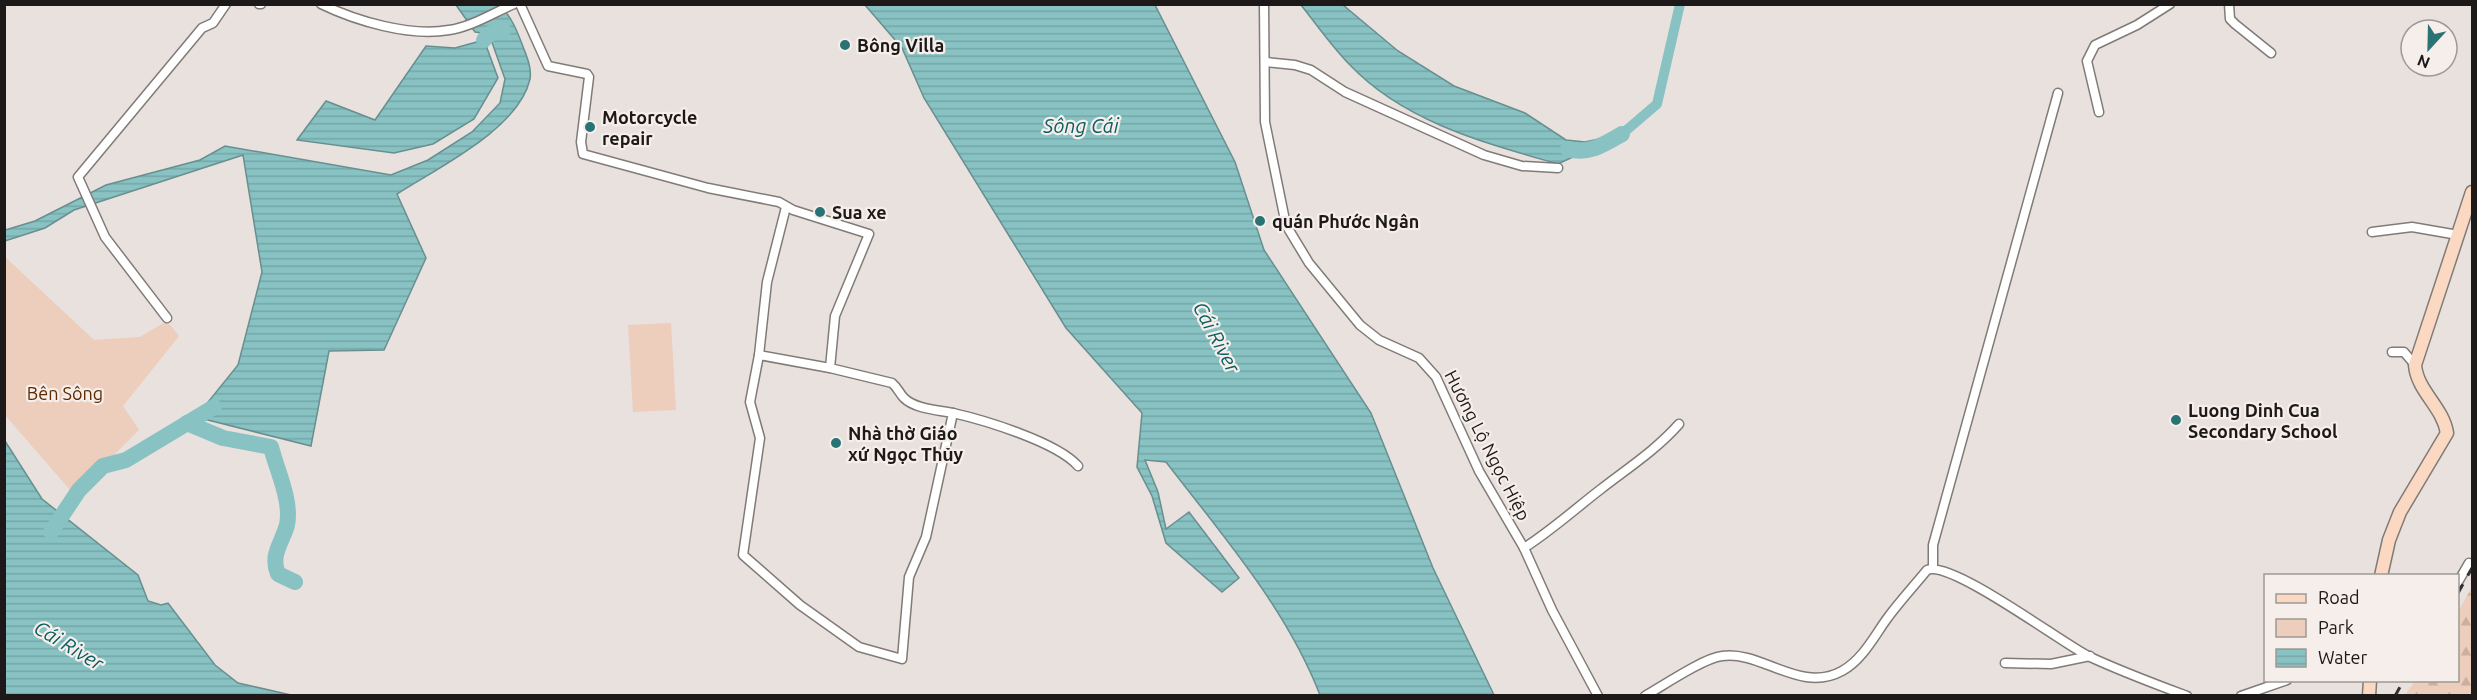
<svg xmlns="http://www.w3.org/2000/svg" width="2477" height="700" font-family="Ubuntu,sans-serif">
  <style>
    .forest { fill: url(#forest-firs) }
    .park { fill: #edcdbb }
    .water { fill: url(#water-rules); stroke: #688f90; stroke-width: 1.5 }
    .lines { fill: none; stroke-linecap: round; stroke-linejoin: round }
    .canal { stroke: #88c2c3; stroke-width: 10 }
    .river { stroke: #88c2c3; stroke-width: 16 }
    .street-casing { stroke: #817b77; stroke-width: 11 }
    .secondary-casing { stroke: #817b77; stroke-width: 15 }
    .street { stroke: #fff; stroke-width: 8 }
    .secondary { stroke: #fbd8c1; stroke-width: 12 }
    .rail { stroke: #33302e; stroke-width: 3; stroke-dasharray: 10 10; stroke-linecap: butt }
    .poi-dot { fill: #297375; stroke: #f5eeea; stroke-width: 2 }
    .labels { text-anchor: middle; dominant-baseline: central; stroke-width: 4.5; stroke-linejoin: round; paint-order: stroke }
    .poi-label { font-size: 18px; font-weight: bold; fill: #1c1918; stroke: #f5eeea; text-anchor: start }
    .park-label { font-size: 18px; fill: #5e2a02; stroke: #f5eeea }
    .street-label { font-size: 18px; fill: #1c1918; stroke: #f5eeea }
    .water-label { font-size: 20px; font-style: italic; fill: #0b5e61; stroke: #f5eeea }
  </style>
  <defs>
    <pattern id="forest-firs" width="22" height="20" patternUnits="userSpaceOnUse" patternTransform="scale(1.5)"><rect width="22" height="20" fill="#edcdbb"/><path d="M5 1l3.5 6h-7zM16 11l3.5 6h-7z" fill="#cbafa0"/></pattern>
    <pattern id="water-rules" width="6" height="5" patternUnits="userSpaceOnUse" patternTransform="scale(1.5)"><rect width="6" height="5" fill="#88c2c3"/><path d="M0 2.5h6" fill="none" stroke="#75a6a7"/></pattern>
  </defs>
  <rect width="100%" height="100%" fill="#e8e1dd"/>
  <path class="forest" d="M2472,587v108h-67l10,-14 43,-1v-68z"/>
  <g class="park">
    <path d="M4,256l90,84 46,-3 27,-16 12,15 -56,70 16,24 -36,36 -32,25 -66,-76z"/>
    <path d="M671,323l5,87 -43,2 -5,-87z"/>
  </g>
  <g class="water">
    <path d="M456,5h44c11,12 16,23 22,39 4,11 10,23 8,35 -11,50 -93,89 -133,115l29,64 -42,92 -55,1 -18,95 -115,-29 42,-52 24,-93 -19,-117 -169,55 -29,18 -40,13v-11l30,-9 71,-36 94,-25 25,-14 166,29 37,-15 44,-28 28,-29 5,-24 -16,-45 -14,-2z"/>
    <path d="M865,5h290l80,157 29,88 107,163 62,155 61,127h-174c-34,-87 -97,-159 -154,-233l-21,-2 13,32 8,37 23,-17 50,66 -17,14 -56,-49 -14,-47 -15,-29 5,-54 -76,-85 -142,-230 -22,-50z"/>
    <path d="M1301,5h42l55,46 56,35 71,27 41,27 19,2 37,-8 -64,30c-73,-21 -154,-42 -208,-99 -18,-18 -33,-40 -49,-60z"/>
    <path d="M484,40l14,38 -24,41 -41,25 -39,9 -97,-13 29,-39 49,19 51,-74 29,2z"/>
    <path d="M5,441l37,58 96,76 10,26 13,4 7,-2 47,62 23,18 53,12h-286z"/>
  </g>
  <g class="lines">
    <path class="canal" d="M1622,134l35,-30 23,-100"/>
    <g class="river">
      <path d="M484,40l5,-6 14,-4"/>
      <path d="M1568,149c21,6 37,-5 54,-15"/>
      <path d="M187,423l36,15 48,9c6,24 21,54 16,78 -5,18 -17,30 -9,49l17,8"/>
      <path d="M51,532l28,-42 24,-24 23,-6 88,-53"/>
    </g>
    <g class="street-casing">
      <g id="street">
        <path d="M259,4h2"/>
        <path d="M321,4c35,17 89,33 128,26 22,-3 44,-17 65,-26"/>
        <path d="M520,4l28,62 39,8 2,3 -8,65 2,12 125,34 71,14 14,8 76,24 -34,82 -5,52 62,15c6,5 7,10 12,15 11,11 34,12 49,15l-27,124 -17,40 -7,82 -43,-12 -59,-42 -57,-50 17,-117 -10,-36 9,-47 8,-73 19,-75"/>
        <path d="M1264,4l1,118 21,103 23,38 51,62 19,15 40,18 17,19 43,94 45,77 28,62 46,86"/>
        <path d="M2229,4l1,15 5,5 36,29"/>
        <path d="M1266,62l29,3 16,5 34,22 139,63 38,11 36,2"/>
        <path d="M2099,112l-12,-51 8,-16 42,-20 33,-21"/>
        <path d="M2372,232l40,-5 46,8"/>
        <path d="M167,318l-62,-81 -27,-60 124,-149 11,-5 13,-19"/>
        <path d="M2392,352h12l11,13"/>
        <path d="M759,355l71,13"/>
        <path d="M953,413c31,7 104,29 125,53"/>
        <path d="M1524,548c28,-18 51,-39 77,-59 27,-21 55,-39 78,-65"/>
        <path d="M1933,568v-23l125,-452"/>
        <path d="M2458,582l11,-19"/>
        <path d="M2005,663l46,1 39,-8"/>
        <path d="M1645,696c19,-11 59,-38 77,-40 39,-6 78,38 120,15 20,-11 32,-34 44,-51 13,-18 28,-34 41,-50 24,-10 132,71 161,86 32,15 67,28 99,40"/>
        <path d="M2241,696l46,-16"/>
      </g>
    </g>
    <g class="secondary-casing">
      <g id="secondary">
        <path d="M2381,576l8,-36 11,-28 47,-79c-4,-26 -30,-42 -32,-68l57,-173"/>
        <path d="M2369,696l1,-16"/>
      </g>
    </g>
    <use href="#street" class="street"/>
    <use href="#secondary" class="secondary"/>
    <g class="rail">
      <path d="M2458,593l14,-25"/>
      <path d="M2395,696l9,-16"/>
    </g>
  </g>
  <g class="poi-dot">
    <circle cx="845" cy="45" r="6"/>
    <circle cx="590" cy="127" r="6"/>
    <circle cx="820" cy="212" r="6"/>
    <circle cx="1260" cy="221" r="6"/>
    <circle cx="2176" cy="420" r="6"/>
    <circle cx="836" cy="443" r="6"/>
  </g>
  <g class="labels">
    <g class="poi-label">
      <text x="857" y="45">Bông Villa</text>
      <text x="602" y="117">Motorcycle<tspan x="602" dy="21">repair</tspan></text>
      <text x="832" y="212">Sua xe</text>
      <text x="1272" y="221">quán Phước Ngân</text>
      <text x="2188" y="410">Luong Dinh Cua<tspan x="2188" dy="21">Secondary School</tspan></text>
      <text x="848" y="433">Nhà thờ Giáo<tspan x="848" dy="21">xứ Ngọc Thủy</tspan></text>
    </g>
    <g class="park-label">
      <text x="65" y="393">Bên Sông</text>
    </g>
    <g class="street-label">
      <text transform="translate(1488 445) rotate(63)">Hương Lộ Ngọc Hiệp</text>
    </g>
    <g class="water-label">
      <text x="1081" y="125">Sông Cái</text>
      <text transform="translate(1217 337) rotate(62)">Cái River</text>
      <text transform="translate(69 645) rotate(31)">Cái River</text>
    </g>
  </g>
  <rect width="2477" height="700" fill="none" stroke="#1c1918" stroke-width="12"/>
  <rect x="2264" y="574" width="195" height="108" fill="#f5eeea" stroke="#9e9996" stroke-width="1.5"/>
  <rect x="2276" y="594" width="30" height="9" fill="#fbd8c1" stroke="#9e9996" stroke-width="1.5"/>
  <text x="2318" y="604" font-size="18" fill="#1c1918">Road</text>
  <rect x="2276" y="619" width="30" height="18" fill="#edcdbb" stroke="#9e9996" stroke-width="1.5"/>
  <text x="2318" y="634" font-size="18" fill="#1c1918">Park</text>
  <rect x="2276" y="649" width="30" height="18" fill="url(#water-rules)" stroke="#9e9996" stroke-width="1.5"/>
  <text x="2318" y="664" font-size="18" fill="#1c1918">Water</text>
  <g transform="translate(2429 48) rotate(202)"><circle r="28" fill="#f5eeea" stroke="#9e9996" stroke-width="1.5"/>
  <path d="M0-4.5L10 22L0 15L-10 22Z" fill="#297375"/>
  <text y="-9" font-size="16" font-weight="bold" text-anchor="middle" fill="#1c1918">N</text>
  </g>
</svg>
